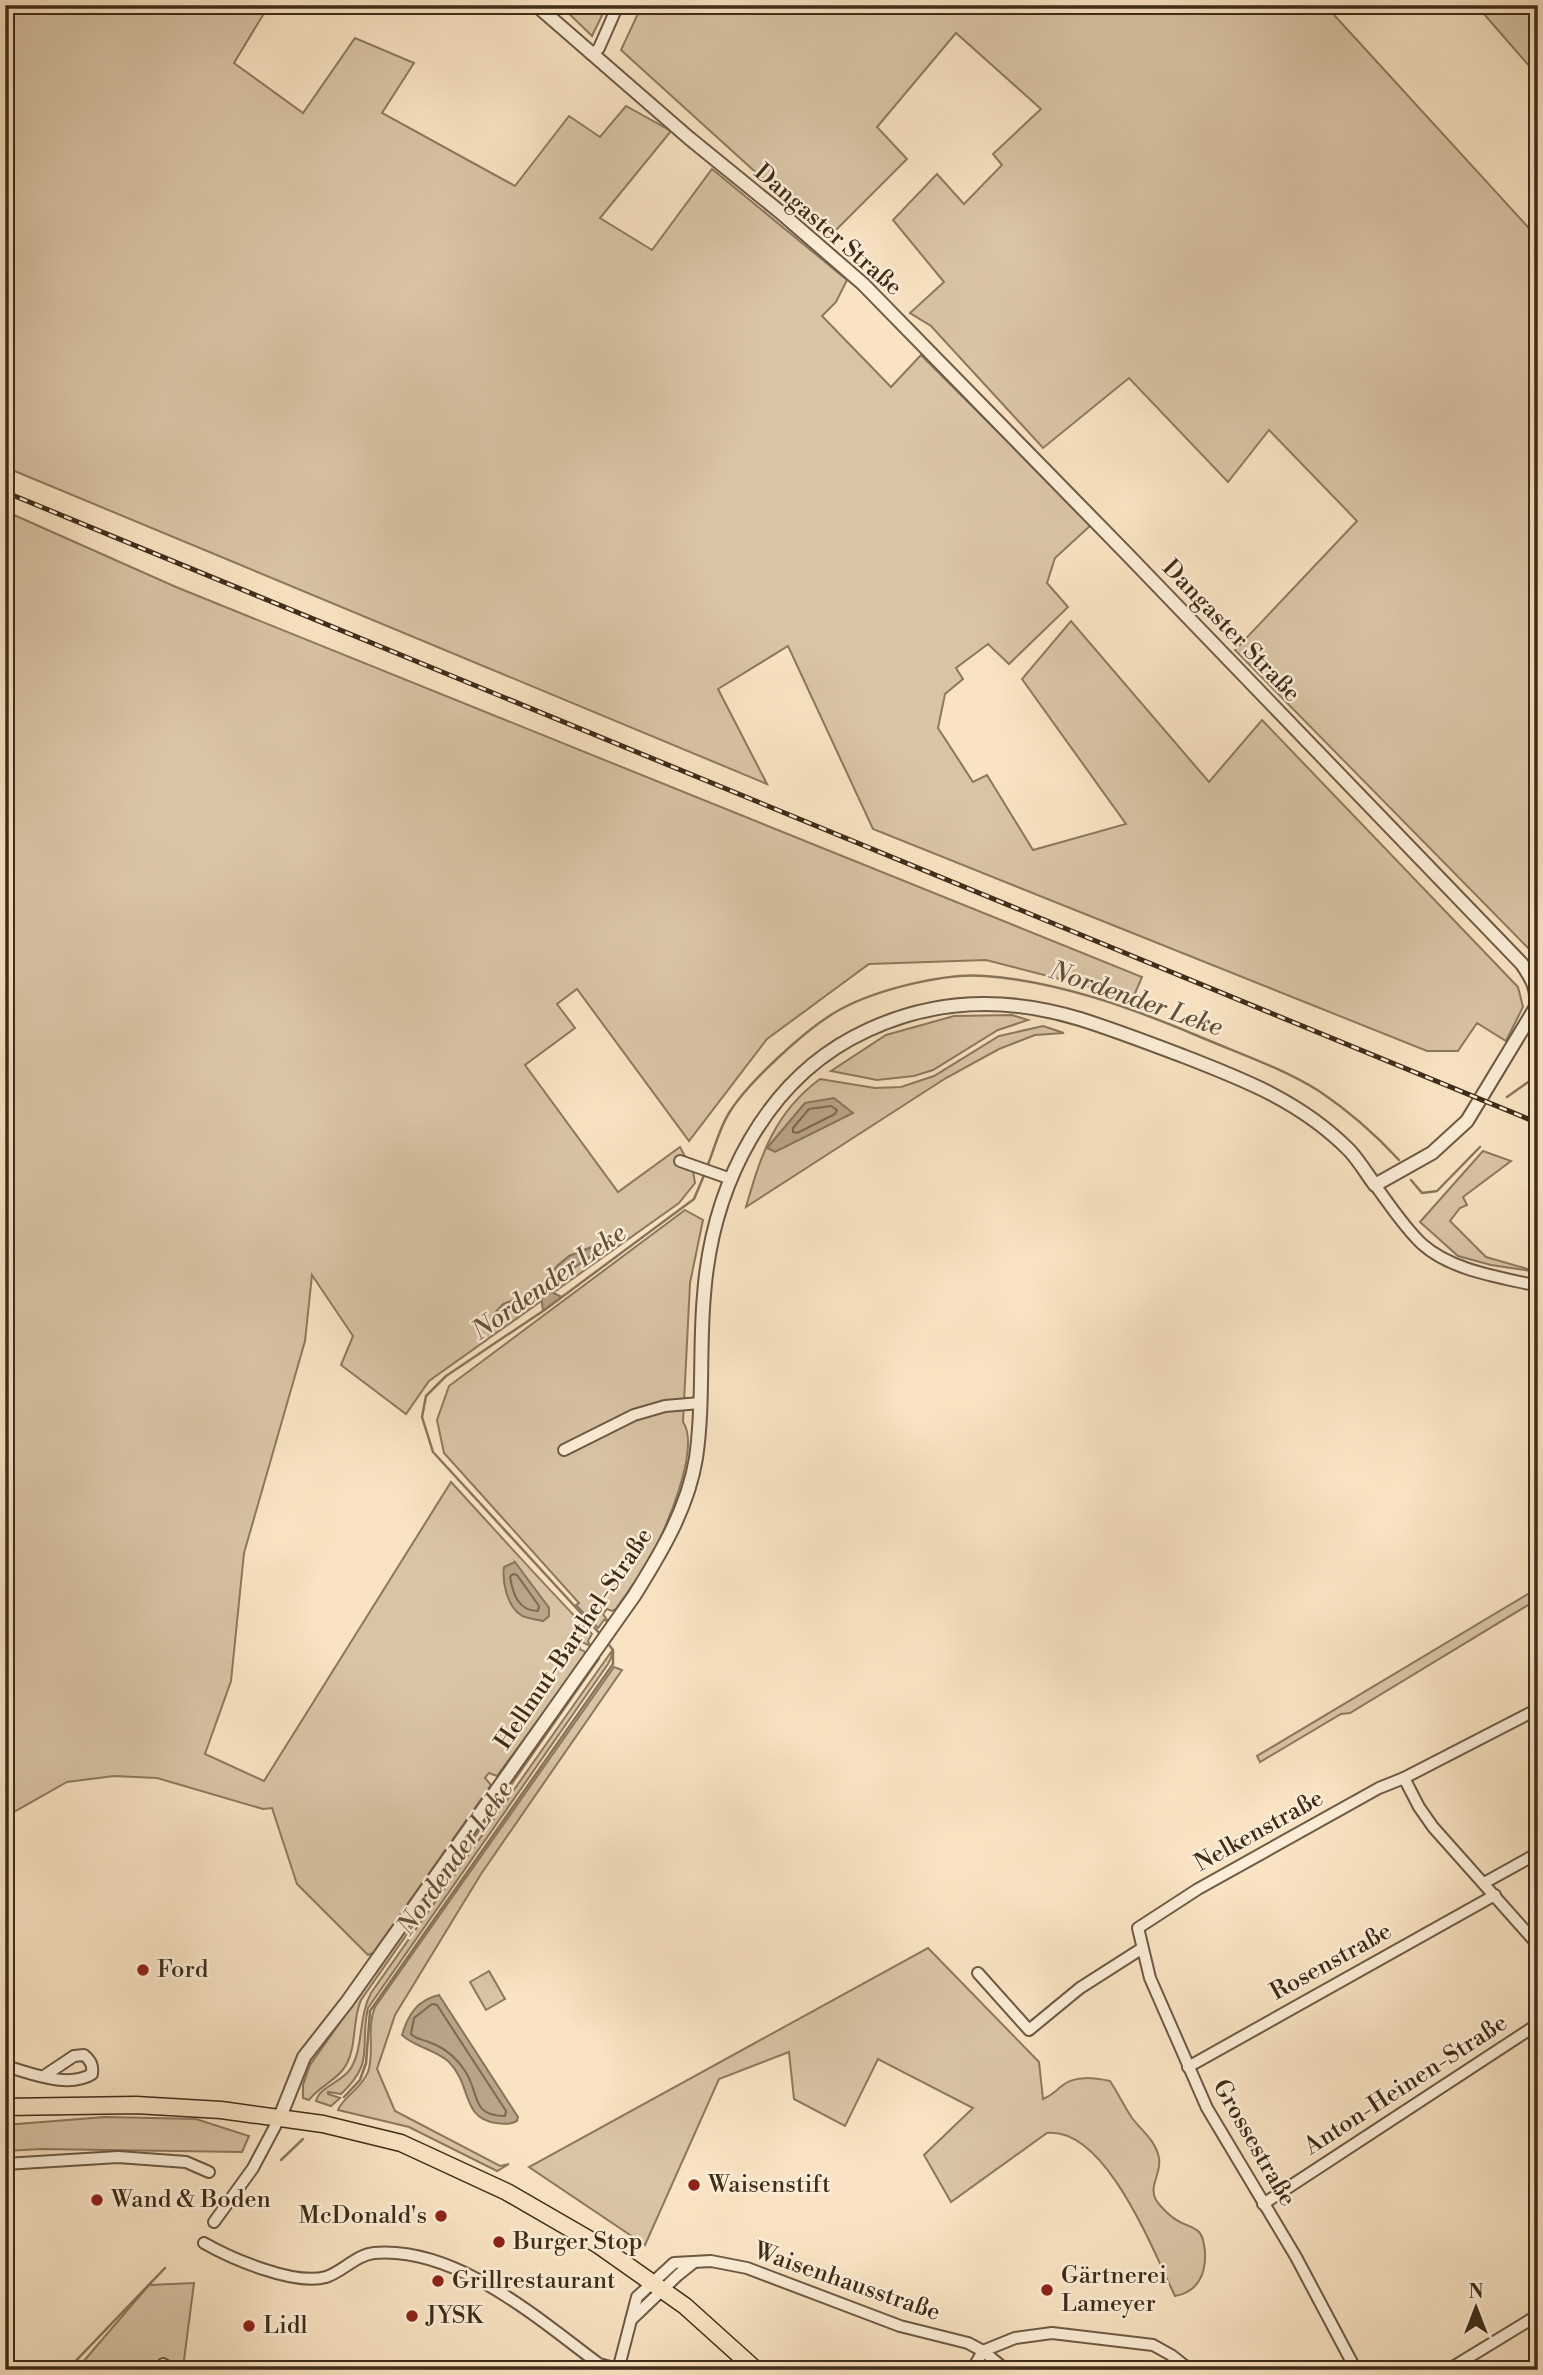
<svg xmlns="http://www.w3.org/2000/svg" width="1543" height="2375" font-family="'Libre Bodoni',serif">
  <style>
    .green { fill: #d9c4a5; stroke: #8c785f; stroke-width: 2; fill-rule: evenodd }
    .water { fill: #b9a589; stroke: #88755c; stroke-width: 2 }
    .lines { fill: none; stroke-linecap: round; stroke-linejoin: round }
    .shore { stroke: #7c6951; stroke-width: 2 }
    .stream { stroke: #88755c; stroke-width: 2.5 }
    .minor-casing { stroke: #6d5a43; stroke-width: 14 }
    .tertiary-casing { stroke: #6d5a43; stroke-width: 16 }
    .primary-casing { stroke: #3e2d19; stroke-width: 19 }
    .minor { stroke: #fbedd7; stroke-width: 10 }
    .tertiary { stroke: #fbedd7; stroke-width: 12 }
    .primary { stroke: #f9e3c2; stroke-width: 16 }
    .rail-casing { stroke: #3e2d19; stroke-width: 5 }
    .rail { stroke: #fbedd7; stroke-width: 2.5; stroke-dasharray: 8; stroke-linecap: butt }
    .poi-dot { fill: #8f2418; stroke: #fbedd7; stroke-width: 2.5 }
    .labels { text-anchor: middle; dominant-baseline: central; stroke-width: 5; stroke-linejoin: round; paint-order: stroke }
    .street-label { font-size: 24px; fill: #3e2d19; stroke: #fbedd7 }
    .poi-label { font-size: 24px; fill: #3e2d19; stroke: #fbedd7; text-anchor: start }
    .water-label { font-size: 26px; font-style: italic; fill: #63513b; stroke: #fbedd7 }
  </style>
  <rect width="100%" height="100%" fill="#f9e3c2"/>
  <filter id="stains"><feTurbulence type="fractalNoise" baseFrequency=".00286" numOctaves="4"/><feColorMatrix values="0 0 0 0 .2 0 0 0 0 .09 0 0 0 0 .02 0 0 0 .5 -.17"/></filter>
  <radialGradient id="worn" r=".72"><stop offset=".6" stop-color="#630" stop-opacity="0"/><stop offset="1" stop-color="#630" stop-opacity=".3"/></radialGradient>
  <g class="green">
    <path d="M5,5h264l-35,58 69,50 52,-75 59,25 -32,50 133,73 54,-70 31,21 26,-31 45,25 -71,87 52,32 60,-81 135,111 -11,22 -14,14 69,71 30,-32 170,170 -36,33 -8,25 21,24 -59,57 -21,-20 -32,24 7,11 -18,15 -7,34 35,54 14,-7 46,75 93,-26 -104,-145 49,-58 138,161 53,-62 256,267 5,20 -17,34 -29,-18 -19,28h-31l-554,-222 -85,-183 -70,43 49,95 -762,-317z"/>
    <path d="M560,5h47l-15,31z"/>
    <path d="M642,5h683l213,233v720l-303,-308 122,-129 -88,-91 -41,52 -99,-104 -86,70 -112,-122 -21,-13 34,-31 -51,-62 44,-46 27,30 38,-39 -9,-11 48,-45 -85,-76 -79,94 30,32 -77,77 -23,-17 -186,-169z"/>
    <path d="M1476,5h62v71z"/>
    <path d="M5,511l171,76 966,390 -9,21 -147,-38 -117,4 -102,75 -78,102 -112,-152 -20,15 18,24 -50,37 93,127 62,-45 13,24 2,12 -16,20 -250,178 -23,33 -65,-49 12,-29 -41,-61 -7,66 -61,212 -13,128 -26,73 59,27 187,-299c47,51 93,103 141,152l-4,7 2,5 -8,-4 -3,2 1,5 7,4 -90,123 -8,-3 -4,5 6,7 -118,168 -5,2 -71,-71 -25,-76 -9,1 -106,-31 -43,-2 -47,6 -62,35zM601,1244l6,2 -43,28 -23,20 -43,25 -6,-2c13,-19 24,-15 42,-25 12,-6 14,-16 23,-25 11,-12 28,-18 44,-23zM515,1563l34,45v8l-6,5 -21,-5z"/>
    <path d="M1012,1015l16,5 -30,10 -65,40 -19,6 -37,4 -46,-9 55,-36 68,-19z"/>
    <path d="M1043,1026l21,7 -29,2 -36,14 -53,29 -200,129c15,-52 28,-94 74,-128l55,9 26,-1 33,-11 65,-40z"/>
    <path d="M1483,1151l28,10 -48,36 4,8 -7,3 -10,13 36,36 52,15 -47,-7 -33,-9 -38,-34z"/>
    <path d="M685,1210l18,10 -13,63 -7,139c18,26 -17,106 -31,132 -10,19 -24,37 -36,55l-4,2 -5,-2 -4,5 5,7 -4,-1 -6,8 -22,-23 3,-2 -135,-150 -7,-33 12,-34z"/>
    <path d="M1538,1588v11l-188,114 -9,1 -81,48 -3,-6z"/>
    <path d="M611,1652l1,4 -4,8 -240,344c-9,40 8,53 -27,86l-13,-2v2l12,4 -9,8 -15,-5c4,-15 27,-19 35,-33 13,-22 7,-51 20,-75z"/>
    <path d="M597,1658l2,1 -238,341c-9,20 -4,46 -15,65 -8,15 -27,21 -37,35l-6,-2v-13l7,-20z"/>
    <path d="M614,1667l8,3 -141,204 -86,141 -18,54 18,42 105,55 9,-2 -12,7 -88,-44 -71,-17c5,-13 24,-22 30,-38 7,-21 -2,-44 7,-65z"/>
    <path d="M928,1948l111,114 4,37c10,-4 12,-8 20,-14 12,-10 32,-7 47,-4 8,12 14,25 22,37 10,13 24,23 27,40 3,15 -11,28 -3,42 5,8 16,18 24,22 7,4 13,4 19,10 5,5 5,13 6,20 1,22 -7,40 -30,44 -22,-45 -69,-169 -128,-163l-96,69 -27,-47 49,-47 -95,-49 -33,67 -51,-27 -5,-47 -70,27 -74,166 -116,-78z"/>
    <path d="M489,1971l16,28 -19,11 -16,-28z"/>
    <path d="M105,2117l91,2 53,17 -7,16 -200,-3 -37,2v-26z"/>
    <path d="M194,2283l-10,77 14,10h-122l73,-85z"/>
  </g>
  <g class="water">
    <path d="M834,1098l19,15 -78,39 -8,-4 38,-45z"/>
    <path d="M601,1244l7,1 -44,29 -15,14 2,4 11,5 -19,14 -2,-16 -48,25 -1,-3 11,-13 30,-11 12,-9 12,-18 12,-10z"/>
    <path d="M515,1562l34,46v8l-6,5c-7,-2 -16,-2 -22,-6 -14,-9 -19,-33 -17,-48z"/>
    <path d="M439,1995l79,122 -1,4c-8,4 -12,3 -21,2 -35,-5 -24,-38 -47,-61 -14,-13 -33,-14 -47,-27 6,-20 15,-35 37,-40z"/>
  </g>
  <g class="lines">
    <g class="shore">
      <path d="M831,1106l6,4 -2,4 -38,19 -4,-1v-4l16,-19z"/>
      <path d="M513,1574l4,1 22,31 -1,5c-19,0 -25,-16 -28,-34z"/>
      <path d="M432,2004l5,1 69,106 -1,5c-35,0 -25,-23 -40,-45 -8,-12 -20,-23 -34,-28 -8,-4 -14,-3 -20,-9l3,-16z"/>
    </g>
    <g class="stream">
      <path d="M1507,1097l31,-22"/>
      <path d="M707,1167c7,-17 12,-38 22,-54 19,-31 80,-87 112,-104 35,-19 105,-37 144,-33 72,5 147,32 213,60 40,17 84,32 121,55 30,20 56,43 80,69"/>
      <path d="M1411,1180l11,13 15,-2 43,-44"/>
      <path d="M602,1636l-169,-184 -11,-35 4,-21 20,-20 97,-65 151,-112 11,-26"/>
      <path d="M344,2097l16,-17 6,-17 4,-52 243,-347v-14l-7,-9"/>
      <path d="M281,2160l22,-21"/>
      <path d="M67,2370l98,-102"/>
    </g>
    <g class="minor-casing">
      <g id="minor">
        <path d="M592,55l7,-7 19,-43"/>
        <path d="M680,1161l51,18"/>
        <path d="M1375,1185c15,20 29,42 47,59 30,27 78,33 116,42"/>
        <path d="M564,1450l70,-35 31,-9 35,-3"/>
        <path d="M1404,1778l15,29 14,20 105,118"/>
        <path d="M1484,1883l54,-30"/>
        <path d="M978,1973l51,57 51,-42 61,-39"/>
        <path d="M5,2066c26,7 63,23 87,8 1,-9 -1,-13 -8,-19l-10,1 -30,20"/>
        <path d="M1188,2067l307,-172"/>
        <path d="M5,2164l113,-7 68,5 23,10"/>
        <path d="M1263,2204l275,-180"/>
        <path d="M214,2222l39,-54 27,-51"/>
        <path d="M204,2243c28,16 91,43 122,34 16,-5 30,-22 48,-24 82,-7 163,65 225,111l19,5"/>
        <path d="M631,2320l47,-45 15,-12"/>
        <path d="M163,2364l10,6"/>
        <path d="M618,2370l19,-73 37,-34 37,-2 36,7 153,58 68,17 15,8 23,19"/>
        <path d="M967,2370l8,-5 8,-14 32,-13 37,-5 101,12 18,10 19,15"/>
        <path d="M1356,2370l-60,-113 -89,-149 -57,-130 -12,-50 60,-39 181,-101 25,-10 134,-69"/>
        <path d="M1448,2370l90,-55"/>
      </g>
    </g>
    <g class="tertiary-casing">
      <path id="tertiary" d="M280,2117l24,-60 43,-55 287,-406c27,-43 54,-88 62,-138 8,-54 3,-109 8,-163 8,-109 61,-218 164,-265 69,-32 140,-33 212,-11 35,11 69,24 103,37 62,24 119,46 167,95 9,10 17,23 25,34l57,-32 35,-32 69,-114c2,-19 -4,-28 -14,-43l-395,-410 -264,-270 -83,-72 -91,-74 -153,-133"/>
    </g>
    <g class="primary-casing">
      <path id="primary" d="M5,2107l131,-2 85,5 102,14 78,19 106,49 90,52 88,62 71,64"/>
    </g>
    <use href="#minor" class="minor"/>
    <use href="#tertiary" class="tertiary"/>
    <use href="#primary" class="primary"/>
    <g class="rail-casing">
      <path id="rail" d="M5,492l1533,631"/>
    </g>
    <use href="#rail" class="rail"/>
  </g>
  <g class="poi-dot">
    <circle cx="143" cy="1970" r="7"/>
    <circle cx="694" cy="2185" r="7"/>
    <circle cx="97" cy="2200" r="7"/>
    <circle cx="441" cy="2216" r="7"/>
    <circle cx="499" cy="2242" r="7"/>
    <circle cx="438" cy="2281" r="7"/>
    <circle cx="1047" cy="2290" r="7"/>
    <circle cx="412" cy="2316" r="7"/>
    <circle cx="249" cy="2326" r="7"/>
  </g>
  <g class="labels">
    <g class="street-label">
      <text transform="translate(828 230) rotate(41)">Dangaster Straße</text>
      <text transform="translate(1231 631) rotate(46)">Dangaster Straße</text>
      <text transform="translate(574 1639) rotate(-56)">Hellmut-Barthel-Straße</text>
      <text transform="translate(1259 1831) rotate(-29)">Nelkenstraße</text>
      <text transform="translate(1331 1962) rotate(-29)">Rosenstraße</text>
      <text transform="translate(1406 2085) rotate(-33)">Anton-Heinen-Straße</text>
      <text transform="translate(1254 2143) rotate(60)">Grossestraße</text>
      <text transform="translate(847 2282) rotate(19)">Waisenhausstraße</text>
    </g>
    <g class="poi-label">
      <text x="157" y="1970">Ford</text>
      <text x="708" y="2185">Waisenstift</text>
      <text x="111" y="2200">Wand &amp; Boden</text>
      <text x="427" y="2216" text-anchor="end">McDonald's</text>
      <text x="513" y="2242">Burger Stop</text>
      <text x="1061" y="2276">Gärtnerei<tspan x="1061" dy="28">Lameyer</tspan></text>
      <text x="452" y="2281">Grillrestaurant</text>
      <text x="426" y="2316">JYSK</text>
      <text x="263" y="2326">Lidl</text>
    </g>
    <g class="water-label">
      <text transform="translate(1136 999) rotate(19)">Nordender Leke</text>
      <text transform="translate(549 1282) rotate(-35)">Nordender Leke</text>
      <text transform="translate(455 1858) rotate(-55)">Nordender Leke</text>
    </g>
  </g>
  <rect width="1543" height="2375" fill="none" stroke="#f9e3c2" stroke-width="28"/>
  <rect x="7" y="7" width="1529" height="2361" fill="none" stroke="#3e2d19" stroke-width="3.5"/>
  <rect x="14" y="14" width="1515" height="2347" fill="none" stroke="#3e2d19" stroke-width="2"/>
  <g transform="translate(1476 2308)" stroke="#fbedd7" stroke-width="5" paint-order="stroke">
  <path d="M0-5L12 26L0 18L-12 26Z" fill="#3e2d19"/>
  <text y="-10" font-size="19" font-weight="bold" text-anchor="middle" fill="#3e2d19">N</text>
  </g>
  <rect width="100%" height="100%" filter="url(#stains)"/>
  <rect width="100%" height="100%" fill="url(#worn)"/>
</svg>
